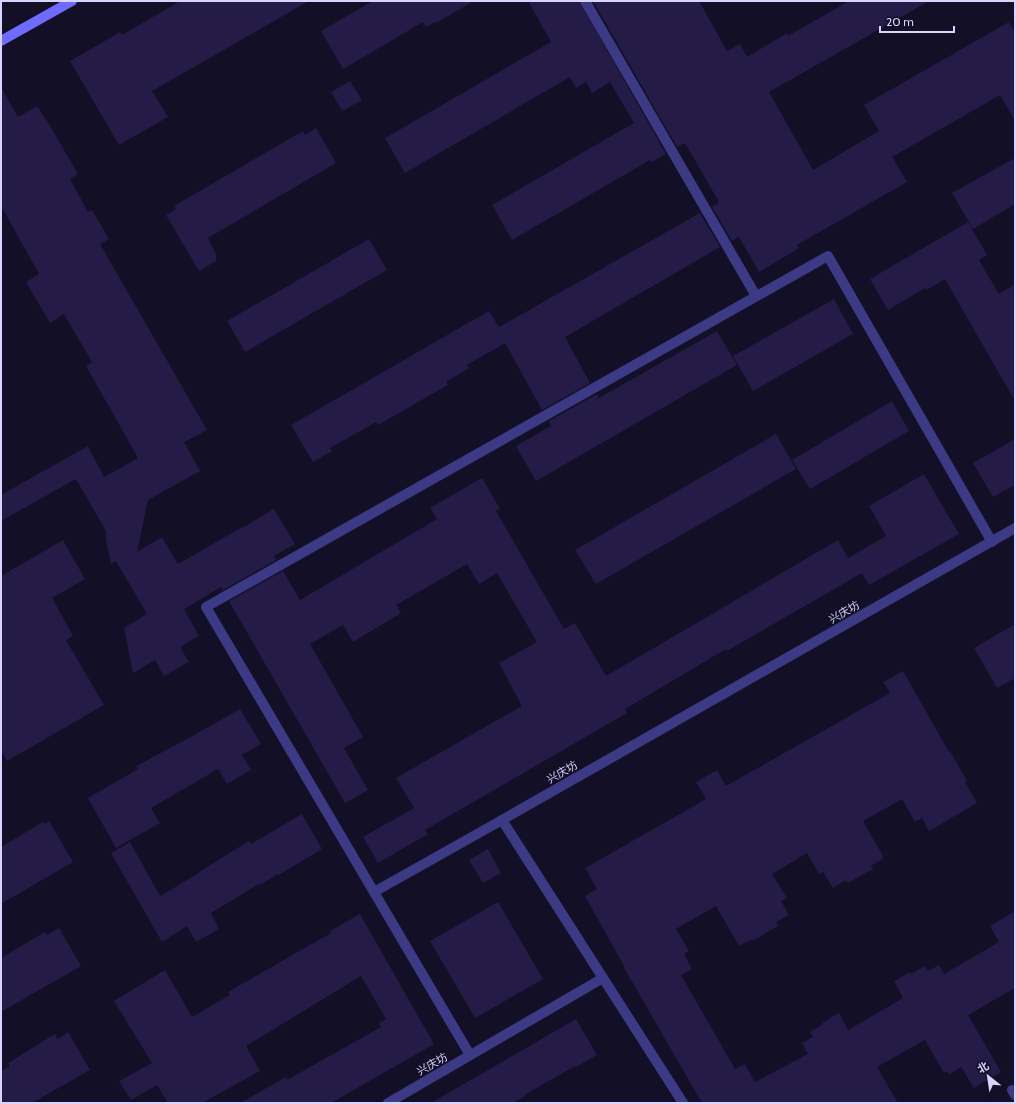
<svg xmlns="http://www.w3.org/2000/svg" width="1016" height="1104" font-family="Cabin,'Noto Sans SC',sans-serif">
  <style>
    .building { fill: #241b47 }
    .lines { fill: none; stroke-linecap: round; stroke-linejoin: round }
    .lane { stroke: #3d3a85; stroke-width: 10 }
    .street { stroke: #3d3a85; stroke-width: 10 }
    .secondary { stroke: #6f6bff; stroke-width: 10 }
    .labels { text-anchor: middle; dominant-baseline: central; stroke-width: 3; stroke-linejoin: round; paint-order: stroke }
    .street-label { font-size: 11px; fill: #d9d4ff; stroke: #130f26 }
  </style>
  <rect width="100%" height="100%" fill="#130f26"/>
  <g class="building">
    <path d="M180,1h129l-157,90 16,26 -49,28 -49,-84 50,-29 2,3z"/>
    <path d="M373,1h101l-38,22 -1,-1 -9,5 -3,-5 -80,47 -22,-38z"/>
    <path d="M528,1h51l87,153 -14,8 -2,-2 -138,80 -20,-35 142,-82 -24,-41 -18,11 -6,-11 -10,6 -6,-11 -165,96 -20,-35 166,-96z"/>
    <path d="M593,1h106l28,50 13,-7 7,13 40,-24 1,3 61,-35h80l-160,91 44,78 66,-39 -15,-26 145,-83 6,10v89l-15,-26 -108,62 15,25 -110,63 2,3 -40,24 -20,-35 -7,4 -20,-34 7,-5 -34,-59 -8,4z"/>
    <path d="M350,81l12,19 -20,11 -11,-19z"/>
    <path d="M1,87l17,30 19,-11 15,23 26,45 -8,5 18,33 4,-2 17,29 -9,5 107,186 -23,12 16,29 -52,29 -11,52 25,-15 16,27 66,-38v1l30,-18 21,35 -21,12 2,4 -53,30 -2,-3 -37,22 15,27 -19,11 9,15 -25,14 -9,-16 -22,13 -9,-45 23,-14 -31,-53 -5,3 -5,-24v-9l-30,-52 -75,42v-26l87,-49 16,31 34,-19 -52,-92 6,-4 -28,-48 -14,9 -24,-41 13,-8 -38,-68z"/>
    <path d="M316,128l20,35 -128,75 8,16v7l-17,10 -33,-56 10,-6 -2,-3 129,-75 2,4z"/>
    <path d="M1015,158v46l-42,25 -21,-36z"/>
    <path d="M700,213l20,34 -155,90 25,46 -48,27 -37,-67 -38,22 2,3 -23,14 2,3 -70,40 -2,-3 -46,26 2,3 -19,11 -22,-37 198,-114 10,16z"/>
    <path d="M968,222l19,33 -8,5 20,34 16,-10v117l-70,-122 -19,11 -1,-2 -37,22 -18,-31z"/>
    <path d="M369,239l18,31 -142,82 -18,-31z"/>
    <path d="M834,299l19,35 -100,57 -20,-35z"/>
    <path d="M717,331l20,34 -201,116 -20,-35 35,-20 -2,-5 48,-27 2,4z"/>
    <path d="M892,401l17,30 -99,58 -18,-29z"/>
    <path d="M776,434l20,35 -200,115 -21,-34z"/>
    <path d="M1015,439v46l-22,12 -20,-34z"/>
    <path d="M924,474l35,60 -90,51 -7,-12 -135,78 -1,-2 -101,60 2,4 -202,117 3,4 -50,29 -15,-26 51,-29 -18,-30 126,-72 -23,-43 38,-21 -40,-69 -18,11 -12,-20 -71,41 5,8 -48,29 -10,-17 -33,19 53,93 -19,11 24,42 -23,13 -116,-202 54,-30 17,29 137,-81 -7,-11 52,-30 18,31 -4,2 68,118 11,-6 31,53 232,-136 10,18 38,-22 -17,-30z"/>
    <path d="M63,540l22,39 -33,19 21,38 -7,4 38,65 -97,56 -6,-11v-174z"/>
    <path d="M1015,624v54l-18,10 -23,-40z"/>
    <path d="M903,671l46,81 1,-1 17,30 -2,1 12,21 -48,28 -7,-13 -7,4 -13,-23 -39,22 21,37 -13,8 2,3 -25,14 -2,-3 -13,8 -10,-16 -4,2 -12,-21 -35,21 15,24 -6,3 8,14 -13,7 2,4 -25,15 -1,-2 -13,7 -23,-40 -40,23 13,22 -5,3 8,15 -11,6 54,94 10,-5 10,18 53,-28 -6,-11 11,-6 -3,-5 13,-8 -1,-1 17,-10 9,17 55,-32 -9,-17 16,-9 1,2 14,-8 3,5 11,-6 5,9 55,-32 -9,-16 25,-15v77l-47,27 33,57 -27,16 -13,-21 -12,8 -2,-4 -3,2 -19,-33 -48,27 21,36h-196l-79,-137h1l-39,-70 12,-7 -12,-21 121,-69 -10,-17 21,-12 9,16 164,-93 -7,-11z"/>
    <path d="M240,709l21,35 -19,11 9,15 -24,14 -9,-15 -67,39 9,15 -44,25 -28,-50 50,-29 -2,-3 53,-28z"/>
    <path d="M302,814l20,35 -43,26 -1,-1 -18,11 -1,-1 -48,29 8,16 -23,13 -9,-16 -25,16 -51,-89 19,-11 30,54 39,-23v-1l50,-31 2,3z"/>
    <path d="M49,821l24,41 -72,42v-57l42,-25 1,2z"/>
    <path d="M488,849l13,24 -18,10 -14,-23z"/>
    <path d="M498,902l45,77 -68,39 -45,-77z"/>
    <path d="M360,914l74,130 -103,59h-91l46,-26 1,3 94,-53 -2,-4 7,-4 -25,-43 -115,70 14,25 -58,32h-34l-11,-18 -26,15 -12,-19 33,-18 -38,-62 51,-31 27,47 38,-22 -2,-3 103,-59 -1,-2z"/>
    <path d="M59,928l22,38 -80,46v-54l44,-26 2,3z"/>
    <path d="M576,1019l21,36 -21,12 -1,-1 -51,29 1,1 -12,7h-82z"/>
    <path d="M68,1032l22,38 -58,33h-31v-32l9,-5 -2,-3 47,-29 3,5z"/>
  </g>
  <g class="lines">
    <g class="lane">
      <path d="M585,1l171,295"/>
      <path d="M603,978l80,125"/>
      <path d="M470,1055l-264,-448 622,-351 164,286"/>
      <path d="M1012,1090l3,5"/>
    </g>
    <g class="street">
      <path d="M374,892l128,-72"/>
      <path d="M388,1103l215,-125 -101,-158 513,-292"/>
    </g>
    <path class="secondary" d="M1,41l71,-40"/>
  </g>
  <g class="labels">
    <g class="street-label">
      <text transform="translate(844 612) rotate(-30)">兴庆坊</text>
      <text transform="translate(562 772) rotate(-30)">兴庆坊</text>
      <text transform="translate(432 1064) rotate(-30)">兴庆坊</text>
    </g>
  </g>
  <rect width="1016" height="1104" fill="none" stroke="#d9d4ff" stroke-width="4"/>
  <g transform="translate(988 1076) rotate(330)" stroke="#130f26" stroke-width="3" paint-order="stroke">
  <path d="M0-3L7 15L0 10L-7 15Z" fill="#d9d4ff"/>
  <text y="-6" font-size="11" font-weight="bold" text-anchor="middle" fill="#d9d4ff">北</text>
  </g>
  <path d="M880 26v6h74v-6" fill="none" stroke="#d9d4ff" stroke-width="2"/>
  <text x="886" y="26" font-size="12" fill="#d9d4ff" stroke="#130f26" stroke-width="3" paint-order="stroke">20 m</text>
</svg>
